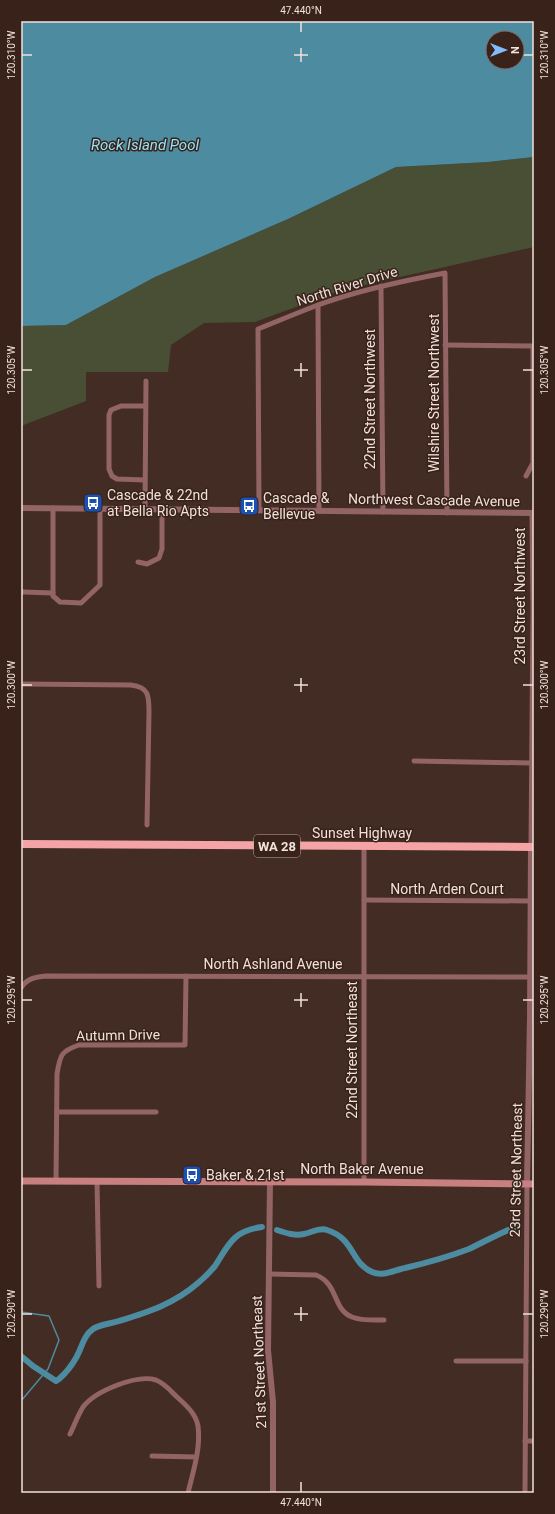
<svg xmlns="http://www.w3.org/2000/svg" width="555" height="1514" font-family="Roboto,sans-serif">
  <style>
    .green { fill: #484f34 }
    .water { fill: #4c8ba0; fill-rule: evenodd }
    .lines { fill: none; stroke-linecap: round; stroke-linejoin: round }
    .stream { stroke: #4c8ba0; stroke-width: 1.5 }
    .canal { stroke: #4c8ba0; stroke-width: 6 }
    .minor { stroke: #926465; stroke-width: 5 }
    .tertiary { stroke: #926465; stroke-width: 6 }
    .secondary { stroke: #c77f80; stroke-width: 7 }
    .trunk { stroke: #f4a4a6; stroke-width: 8 }
    .ticks { fill: none; stroke: #f1e1db; stroke-width: 1.5 }
    .labels { text-anchor: middle; dominant-baseline: central; stroke-width: 3; stroke-linejoin: round; paint-order: stroke }
    .shield { fill: #382219; stroke: #baa8a1; stroke-width: 1 }
    .shield-label { font-size: 13px; font-weight: bold; fill: #f1e1db }
    .street-label { font-size: 14px; fill: #f1e1db; stroke: #382219 }
    .poi-label { font-size: 14px; fill: #f1e1db; stroke: #382219; text-anchor: start }
    .water-label { font-size: 15px; font-style: italic; fill: #96e1fa; stroke: #382219 }
    .neatline { fill: none; stroke: #f1e1db; stroke-width: 1.5 }
    .ticks-label { font-size: 10px; text-anchor: middle; fill: #f1e1db }
  </style>
  <rect width="100%" height="100%" fill="#432c23"/>
  <path class="green" d="M534,157v90l-192,43 -87,32 -51,1 -33,22 -3,27h-82v29l-65,25v-100l45,-1 89,-48 133,-58 108,-52 92,-5z"/>
  <path class="water" d="M21,21h513v136l-46,5 -92,5 -108,52 -133,58 -89,48 -45,1zM493,38h24v24h-24z"/>
  <g class="lines">
    <path class="stream" d="M21,1312l28,4 10,24 -11,29 -27,32"/>
    <g class="canal">
      <path d="M277,1230c9,3 17,6 27,4 7,-1 15,-7 23,-4 28,9 23,32 45,42 11,5 22,-2 33,-4 21,-5 43,-11 64,-19 17,-8 32,-17 49,-23"/>
      <path d="M21,1356l12,10 23,15 3,-2c7,-6 13,-14 17,-21 6,-10 7,-22 17,-29 7,-5 17,-5 26,-8 29,-9 55,-17 79,-38 6,-5 12,-11 17,-17 14,-22 18,-35 47,-39"/>
    </g>
    <g class="minor">
      <path d="M381,286l2,226"/>
      <path d="M318,305l1,206"/>
      <path d="M445,345l89,1"/>
      <path d="M526,476l7,-13v-117"/>
      <path d="M145,480l-28,-1 -5,-3 -3,-7v-54l2,-5 10,-4h24"/>
      <path d="M53,508v88l7,6 21,1 19,-18v-77"/>
      <path d="M145,508l1,-127"/>
      <path d="M259,510l-1,-181c20,-8 39,-16 60,-24 41,-15 84,-24 127,-32l2,240"/>
      <path d="M138,562l9,2 12,-6 3,-9v-41"/>
      <path d="M23,592l30,1"/>
      <path d="M21,684l110,1c18,2 18,11 18,27l-2,113"/>
      <path d="M414,761l117,2"/>
      <path d="M364,846v336"/>
      <path d="M531,847l2,-237 -1,-97"/>
      <path d="M364,900l166,1"/>
      <path d="M21,988c6,-10 15,-11 25,-12l484,1"/>
      <path d="M57,1112h99"/>
      <path d="M56,1181l1,-107c3,-19 4,-23 22,-29h106l1,-69"/>
      <path d="M97,1181l2,105"/>
      <path d="M269,1274l47,1c23,9 16,34 36,42 10,4 22,3 32,3"/>
      <path d="M456,1361h70"/>
      <path d="M70,1434c4,-8 8,-19 13,-27 12,-16 54,-33 73,-27 8,3 15,11 21,17 9,8 19,17 21,29 3,22 -5,46 -10,67"/>
      <path d="M525,1441h9"/>
      <path d="M152,1456l44,1"/>
      <path d="M525,1493l2,-309"/>
    </g>
    <g class="tertiary">
      <path d="M21,508l513,5"/>
      <path d="M270,1182l-2,168 5,52v91"/>
      <path d="M527,1184l3,-167 1,-170"/>
    </g>
    <path class="secondary" d="M21,1181l343,1 170,2"/>
    <path class="trunk" d="M21,844l513,3"/>
  </g>
  <path class="ticks" d="M301,22v10M301,48v14M22,55h10M294,55h14M523,55h10M301,363v14M22,370h10M294,370h14M523,370h10M301,678v14M22,685h10M294,685h14M523,685h10M301,993v14M22,1000h10M294,1000h14M523,1000h10M301,1307v14M22,1314h10M294,1314h14M523,1314h10M301,1482v10"/>
  <defs>
    <g id="bus-square" transform="scale(1)"><rect x="-9" y="-9" width="18" height="18" rx="4" fill="#1a4fb4" stroke="#382219"/><path d="M-5-6H5V4H4V6H2V4H-2V6H-4V4H-5ZM-3.5-4V0h7V-4ZM-3.5 1.2v1.5H-2V1.2ZM2 1.2v1.5H3.5V1.2Z" fill="#fff"/></g>
  </defs>
  <g fill-rule="evenodd">
    <use href="#bus-square" x="93" y="503"/>
    <use href="#bus-square" x="249" y="506"/>
    <use href="#bus-square" x="192" y="1175"/>
  </g>
  <g class="labels">
    <rect class="shield" x="254" y="835" width="46" height="22" rx="3"/>
    <g class="shield-label">
      <text x="277" y="846">WA 28</text>
    </g>
    <g class="street-label">
      <text transform="translate(347 286) rotate(-17)">North River Drive</text>
      <text transform="translate(434 393) rotate(-90)">Wilshire Street Northwest</text>
      <text transform="translate(370 399) rotate(-90)">22nd Street Northwest</text>
      <text transform="translate(434 500) rotate(1)">Northwest Cascade Avenue</text>
      <text transform="translate(520 596) rotate(-90)">23rd Street Northwest</text>
      <text x="362" y="833">Sunset Highway</text>
      <text x="447" y="889">North Arden Court</text>
      <text x="273" y="964">North Ashland Avenue</text>
      <text transform="translate(118 1035) rotate(-1)">Autumn Drive</text>
      <text transform="translate(352 1050) rotate(-90)">22nd Street Northeast</text>
      <text x="362" y="1169">North Baker Avenue</text>
      <text transform="translate(516 1170) rotate(-89)">23rd Street Northeast</text>
      <text transform="translate(259 1362) rotate(-92)">21st Street Northeast</text>
    </g>
    <g class="poi-label">
      <text x="107" y="495">Cascade &amp; 22nd<tspan x="107" dy="16">at Bella Rio Apts</tspan></text>
      <text x="263" y="498">Cascade &amp;<tspan x="263" dy="16">Bellevue</tspan></text>
      <text x="206" y="1175">Baker &amp; 21st</text>
    </g>
    <g class="water-label">
      <text x="145" y="145">Rock Island Pool</text>
    </g>
  </g>
  <rect width="555" height="1514" fill="none" stroke="#382219" stroke-width="44"/>
  <g transform="translate(505 50) rotate(90)"><circle r="19" fill="#382219" stroke="#826e67"/>
  <path d="M0-3L7 15L0 10L-7 15Z" fill="#84bcfb"/>
  <text y="-6" font-size="11" font-weight="bold" text-anchor="middle" fill="#f1e1db">N</text>
  </g>
  <rect x="22" y="22" width="511" height="1470" class="neatline"/>
  <g class="ticks-label">
    <text x="301" y="14">47.440°N</text>
    <text transform="translate(11 55) rotate(-90)" y="4">120.310°W</text>
    <text transform="translate(544 55) rotate(-90)" y="4">120.310°W</text>
    <text transform="translate(11 370) rotate(-90)" y="4">120.305°W</text>
    <text transform="translate(544 370) rotate(-90)" y="4">120.305°W</text>
    <text transform="translate(544 685) rotate(-90)" y="4">120.300°W</text>
    <text transform="translate(11 685) rotate(-90)" y="4">120.300°W</text>
    <text transform="translate(544 1000) rotate(-90)" y="4">120.295°W</text>
    <text transform="translate(11 1000) rotate(-90)" y="4">120.295°W</text>
    <text transform="translate(11 1314) rotate(-90)" y="4">120.290°W</text>
    <text transform="translate(544 1314) rotate(-90)" y="4">120.290°W</text>
    <text x="301" y="1506">47.440°N</text>
  </g>
</svg>
